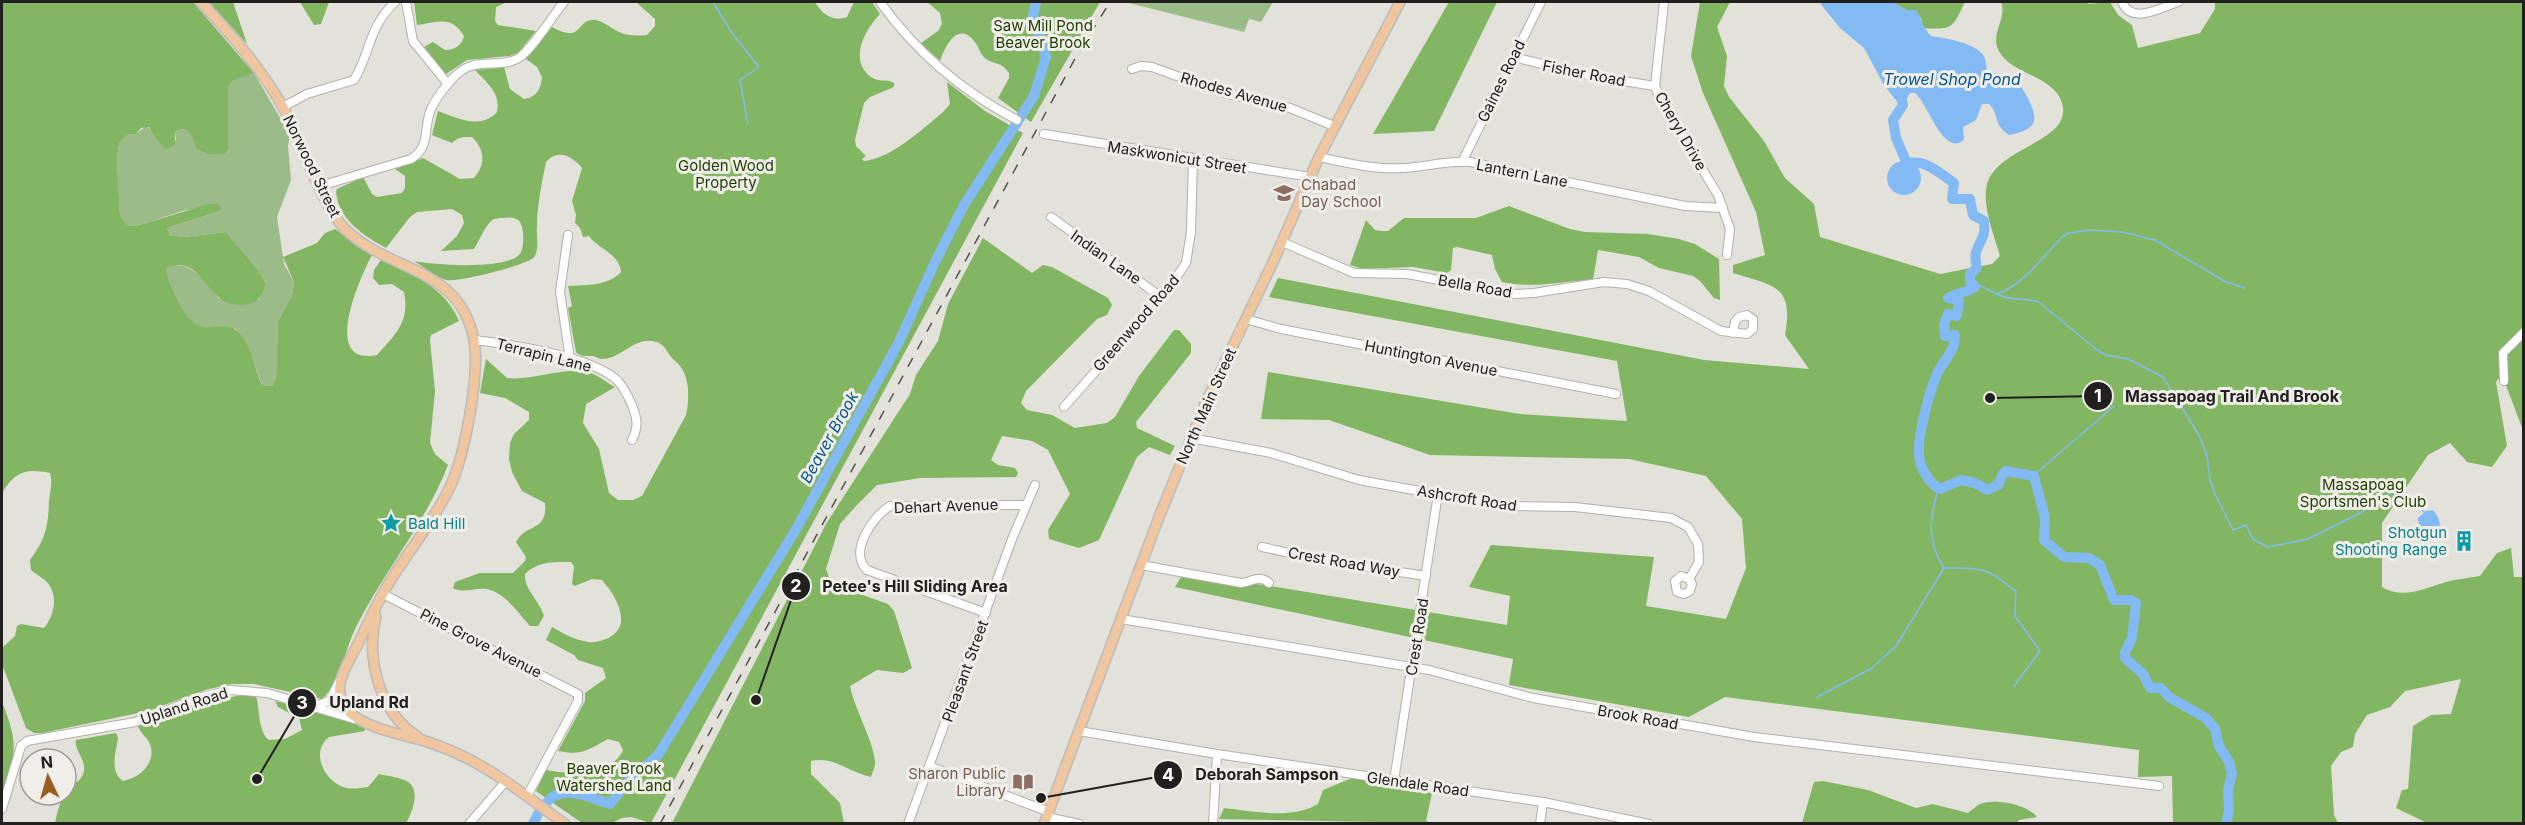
<svg xmlns="http://www.w3.org/2000/svg" width="2525" height="825" font-family="Inter,sans-serif">
  <style>
    .green { fill: #9bbb89 }
    .forest { fill: #83b663 }
    .water { fill: #84baf4 }
    .lines { fill: none; stroke-linecap: round; stroke-linejoin: round }
    .stream { stroke: #84baf4; stroke-width: 1.5 }
    .river { stroke: #84baf4; stroke-width: 10 }
    .minor-casing { stroke: #b1b0aa; stroke-width: 10 }
    .major-casing { stroke: #bcbcbc; stroke-width: 12 }
    .minor { stroke: #fff; stroke-width: 8 }
    .major { stroke: #efc6a0; stroke-width: 9 }
    .rail { stroke: #545350; stroke-width: 1.5; stroke-dasharray: 10 10; stroke-linecap: butt }
    .labels { text-anchor: middle; dominant-baseline: central; stroke-width: 6; stroke-linejoin: round; paint-order: stroke }
    .park-label { font-size: 15px; fill: #1d3e00; stroke: #efeee8 }
    .street-label { font-size: 15px; fill: #21201e; stroke: #efeee8 }
    .education-label { font-size: 15px; fill: #785e54; stroke: #efeee8; text-anchor: start }
    .culture-label { font-size: 15px; fill: #0d838f; stroke: #efeee8; text-anchor: start }
    .water-label { font-size: 16px; font-style: italic; fill: #055595; stroke: #efeee8 }
    .leader { fill: none; stroke: #21201e; stroke-width: 2 }
    .callout-dot { fill: #21201e; stroke: #efeee8; stroke-width: 2 }
    .mark-label { font-size: 18px; text-anchor: middle; font-weight: bold; fill: #fff }
    .callout-label { font-size: 16px; text-anchor: middle; font-weight: bold; fill: #21201e; stroke: #efeee8; stroke-width: 6; stroke-linejoin: round; paint-order: stroke }
  </style>
  <rect width="100%" height="100%" fill="#e2e1da"/>
  <g class="green">
    <path d="M1125,2h148l-12,20 -12,-3 -5,13z"/>
    <path d="M254,73l36,62 -2,11 3,34 -14,37 7,47 10,18 -2,13 -14,26 -2,57 -4,8 -10,-1 -10,-28 -16,-28c-12,-3 -23,0 -34,-2 -17,-3 -35,-44 -37,-59 26,-10 40,13 54,31l39,1 8,-16 -7,-13 -33,-39 -43,5 -13,-2 -3,-7 50,-16 4,-4 -35,2 -50,16 -10,-1 -6,-9 -3,-57 2,-15 7,-9 10,-1 10,-8 8,6 5,11 17,-3 -1,-9 10,-2 6,6 7,14 30,-10v-52l3,-6z"/>
  </g>
  <g class="forest">
    <path d="M2,2h191l61,71 -22,8 -4,6v63l-4,4h-15l-12,-5 -6,-14 -6,-6 -10,2v14l-10,4 -6,-6 -10,-16 -8,1 -5,6 -10,1 -7,9 -2,15 3,56 6,10 10,1 73,-22h9l4,4 -5,4 -50,16 3,7 14,2 42,-5 33,39 7,13c-2,5 -5,13 -9,16 -9,8 -31,5 -39,-3 -17,-16 -24,-40 -52,-29 1,14 19,54 34,58 11,4 26,-4 36,4 16,13 18,39 26,55l10,1 4,-8 2,-57 14,-26 2,-13 -11,-25 34,-14 8,-10 10,-4 37,26c-12,22 -52,112 5,100 19,-21 33,-33 27,-63l-12,-8 -13,1 -6,-7 1,-8 7,-10c31,14 64,27 78,61l-28,14 -1,5 5,51 -5,52 5,11 13,11c-22,57 -63,105 -91,160 -12,23 -16,56 -35,74l-68,-15h-23l-26,6 -57,21 -106,22h-8l-8,-5 -24,-64v-16l13,-12 2,-10 4,-2 23,4c9,-11 14,-28 6,-42 -3,-6 -13,-11 -19,-16l-1,-10c16,-22 18,-33 19,-59 1,-10 4,-18 1,-28 -25,-5 -35,-1 -48,20z"/>
    <path d="M209,2h24l14,42z"/>
    <path d="M300,2h29l-8,22 -7,1z"/>
    <path d="M414,2h93l-11,5 -1,14 3,4 38,6 -18,22 -9,3 -42,4 -21,14 -22,-27 9,-5 12,8c9,0 17,-4 19,-14 -12,-21 -26,-14 -47,-11z"/>
    <path d="M636,2h179c7,12 17,20 32,15l7,-15h18l8,12c-15,16 -32,45 -9,63 8,6 15,1 23,6v4l-24,10 -6,6 -9,37 1,6 10,10 -4,3 2,2c26,-2 59,-32 79,-49l7,-8 -3,-22 38,29 38,22 -372,690 -20,-6 -9,1 -10,5h-30l-46,-32 10,-21c24,5 66,6 77,-20l-4,-8 -11,-3c-21,11 -25,17 -50,12l27,-50v-8l21,-15 -3,-10 -25,-8 -4,-5 -28,-15 6,-13c12,7 23,13 36,15 6,1 13,-1 18,-3 29,-12 10,-43 -4,-59l-10,-1 -17,7 -3,-2 2,-18 -3,-4c-18,0 -33,-1 -46,12 -1,16 15,27 19,42l-6,10h-8c-12,-13 -25,-34 -44,-37 -11,-2 -23,5 -33,-1l2,-6 25,-9h33l12,-12 1,-4 -10,-15c10,-19 32,-10 29,-39l-23,-12 -10,-19 -3,-13 1,-16 4,-9 15,-14v-8l-24,-14 -25,-5 6,-34 21,19c27,3 56,-12 83,-5 8,2 17,10 25,14l-29,17 -3,19 16,26 10,44 9,7h15l9,-4 44,-81c4,-19 4,-43 -12,-55 -6,-5 -8,-14 -15,-17 -22,-10 -37,16 -57,16 -4,0 -6,-3 -10,-3 -6,0 -11,1 -16,-4l-8,-44 4,-2 -4,-20c19,-1 40,0 53,-14 -1,-18 -23,-23 -32,-36l-6,1 -3,-9 -5,-5 1,-8 -4,-14 10,-33c-9,-11 -24,-20 -36,-6 -4,20 -9,43 -9,64 -1,10 3,23 -3,31 -5,8 -79,26 -88,23 -11,-3 -22,-13 -32,-19 21,4 89,9 105,-6 6,-6 6,-30 -1,-35 -4,-3 -10,-3 -14,-2 -5,0 -9,0 -13,3 -7,7 -12,20 -17,28l-33,2 16,-15 7,-13 -2,-8 -10,-6 -35,3 -7,5 -24,31c-23,-13 -47,-28 -50,-56l1,-3 26,-12 9,17 5,3 25,-4 3,-5v-12l-10,-7 28,-11 37,21 14,-1c12,-14 11,-28 -2,-41 -9,0 -14,0 -20,6l-20,-8 6,-24c19,7 43,19 59,1 4,-19 -10,-29 -22,-42l29,-3 6,22 14,10c13,-2 17,-10 18,-22l-5,-10 -11,-8 26,-32c31,17 24,-7 41,-7 10,0 17,8 26,12 9,4 18,4 28,3l8,-9v-7z"/>
    <path d="M927,2h173l-69,120 -33,-24 11,-20v-5c-8,-12 -15,-8 -24,-15 -5,-4 -6,-11 -10,-16 -17,-22 -30,4 -35,19l-16,-15 -3,-3 17,-12 4,-7 -2,-11z"/>
    <path d="M1449,2h48l-63,129 -61,3z"/>
    <path d="M1700,2h30l-13,25 10,29 -3,30 5,11 35,44 21,37 29,26 6,33 120,37 52,-10 8,-8c-6,-21 -16,-44 -14,-66 4,-44 88,-46 76,-87 -8,-27 -48,-28 -62,-50 -12,-18 8,-34 1,-51h86l1,2 22,-2 8,13 14,10 6,23 62,-15 15,-24v-7h308v428l-21,-55 -6,7 11,64 -15,21 -25,-5 -17,-19 -22,12 -46,68v64c22,13 42,1 64,-5 11,-3 23,-4 34,-6l17,-23 14,-5 3,29h10l-1,246h-96l-31,-15 6,-18 6,-1 5,-63 18,-11 20,-1 10,-35 -56,12 -15,16 -23,8 -12,19 -2,13 -12,5 -10,14 3,49 4,8h-165l-1,-47 -34,1 1,-27 -414,-53 -36,20 -180,-32 4,-26 -338,-72 9,-15 323,53 3,-29 -41,-9 22,-42 163,12 -8,49 80,13 20,-51 -4,-49 -36,-43 -77,-17 -199,-4 -101,-35 -68,-1 7,-47 252,42 107,7 -10,-60 -348,-64 9,-19 426,82 105,9 -24,-34c9,-50 -11,-49 -52,-62v-8l32,-10 -9,-43 -53,-119 -12,-37z"/>
    <path d="M1892,2h73c-13,26 -11,28 -42,26l-2,-10z"/>
    <path d="M1509,206l61,23 15,3 63,2 31,5 16,5 24,15 1,41 -6,-2 -14,-17 -7,-5 -34,-8 -20,-11 -41,-7 -5,30c-31,1 -60,9 -91,2l-7,-13 -3,-14 -35,-8 -4,1 -2,22 -4,3 -34,-6 -50,2 -13,-4 16,-45 9,10 7,1h6l16,-13h72z"/>
    <path d="M983,238l49,35 11,-8 9,2 56,31 4,7 -5,10 -10,4 -71,72 -5,12 6,7 25,5 23,13 32,-5 8,-6 24,-41 35,-46h5l12,14v9l-55,69 1,6 38,18 -5,9 -21,-8 -12,10 -38,83 -20,8 -30,-9 -1,-9 22,-36 -22,-44 -16,-9 -30,-5 -11,24 7,5 17,3 3,5 -2,4 -96,1 -43,7 -21,21 -16,18 -14,45 4,11 8,6 50,18 6,7 18,57 -9,5 -26,-3 -27,16c4,22 25,58 25,77 0,5 -3,10 -4,14 -23,-5 -37,-21 -60,-16v13l29,29 4,20h-172l154,-299 84,-130 6,-19 22,-34 10,-37z"/>
    <path d="M242,695l14,1c4,13 2,36 13,44l16,-1 17,-9 -3,-12 -21,-11 -3,-6 89,25 1,5 -36,6c-19,15 -5,43 14,50 8,3 17,1 25,0l11,-13c8,2 22,3 29,8 13,9 4,31 -2,41l-351,1c2,-13 6,-26 14,-35 6,-6 13,-9 15,-18 2,-12 -10,-20 -8,-31l40,-7 2,5c-2,14 -9,33 5,43 18,-3 35,-20 26,-39 -3,-6 -9,-9 -11,-16l67,-24z"/>
    <path d="M2,702c17,42 14,52 0,95z"/>
    <path d="M1352,778l80,15 -6,28 5,2 -212,-4 5,-11c29,3 67,12 94,-4l5,-14z"/>
    <path d="M1823,781l45,9 48,18 17,-4 35,9c4,-3 8,-7 12,-9 15,-6 47,0 57,13l-18,3 -3,4 -214,-1 12,-41z"/>
  </g>
  <g class="water">
    <path d="M1819,2h73l15,8h9c6,9 7,18 15,26 14,2 45,7 53,20 2,4 2,9 3,14 8,5 15,2 23,5 7,2 11,12 15,18 14,25 15,36 -16,42 -17,-12 -9,-20 -20,-31h-7l-6,16 -13,7 1,13c-21,17 -35,-35 -49,-47h-5l-7,12 -9,-7 -10,-13 -20,-37 -24,-20z"/>
    <circle cx="1904" cy="178" r="17"/>
    <path d="M2433,510c7,8 9,16 4,26l-7,-1 -11,-10 -1,-7 8,-7z"/>
  </g>
  <g class="lines">
    <g class="stream">
      <path d="M713,2l19,31 27,34 -19,13 8,44"/>
      <path d="M1970,281l27,13c26,-9 46,-37 65,-57l7,-4 22,-3 31,2 33,8 71,42 19,6"/>
      <path d="M1997,294c14,8 27,3 42,8l58,48 9,5 22,4 35,18 37,60 7,19 3,24 5,14 18,36 13,-5 7,14 15,8 40,-8 54,-27 37,-25 18,16 7,9"/>
      <path d="M2033,476l81,-70"/>
      <path d="M1944,568c16,0 34,-1 48,6 9,4 15,12 24,17l-1,25 25,35 -26,35"/>
      <path d="M1817,697l55,-29 24,-22 48,-78c-18,-28 -14,-49 -6,-79"/>
    </g>
    <g class="river">
      <path d="M1899,91l4,14 -10,15 3,18 10,23c6,3 8,1 14,2 11,2 24,13 34,20l-2,16h18l3,16 11,6c2,19 -5,19 -8,32 -1,4 0,11 1,15l-7,6v7l5,6c-9,6 -18,5 -27,11l11,2 -2,16 -9,-2 -4,10 1,12 10,-1c0,17 -10,23 -17,37 -8,17 -21,65 -19,83 1,12 10,29 21,34l21,-9 14,3 12,7 11,-5 5,-11 3,-3 28,5 11,42 -1,22 20,17 25,1 11,7 14,35h17l5,3 -4,35 -7,14v6l18,16 7,14h11l8,9 37,21 9,11 4,17 10,16 3,11 -4,17 1,21 -3,13"/>
      <path d="M547,802c16,-19 43,-4 63,2l16,-20 32,-29 137,-224 104,-189 36,-80 29,-57 70,-109 12,-39 -13,-41 3,-14"/>
      <path d="M533,824l5,-10"/>
    </g>
    <g class="minor-casing">
      <g id="minor">
        <path d="M406,2l7,39 35,43"/>
        <path d="M880,2c36,50 81,89 137,118"/>
        <path d="M1664,2l-9,84 5,13 58,96 12,34 -3,26"/>
        <path d="M2122,2c10,23 38,6 56,0"/>
        <path d="M1513,57l84,20 58,9"/>
        <path d="M1132,69l9,-3 11,1 72,26 66,15 44,18"/>
        <path d="M283,107l24,-13 47,-14c17,-28 14,-52 41,-78"/>
        <path d="M1044,134l266,43"/>
        <path d="M1319,157c27,6 57,13 85,11 22,-1 44,-8 66,-6l215,44 38,2"/>
        <path d="M1462,162l79,-160"/>
        <path d="M320,186l91,-27c20,-12 12,-31 20,-50 5,-11 13,-21 21,-30 23,-25 42,-9 65,-20 13,-6 36,-44 47,-57"/>
        <path d="M1051,217l110,80"/>
        <path d="M568,235l-8,57 10,67"/>
        <path d="M1282,242l72,31 53,1 107,20 20,-1 70,-11 23,2 22,7 72,40 26,3 6,-5v-10l-6,-4 -8,2 -4,5 -2,11"/>
        <path d="M1246,319l35,10 335,65"/>
        <path d="M474,340c36,4 118,16 144,41 6,7 10,15 14,24 5,13 7,22 0,35"/>
        <path d="M2504,381l-1,-28 21,-21"/>
        <path d="M1064,407l105,-119 17,-25 5,-31 2,-73"/>
        <path d="M1191,438l80,15 88,27 143,26 73,1 96,11 17,9 10,17 1,18 -10,17 -8,-3 -6,5 2,11 7,2 6,-3 2,-7 -3,-5"/>
        <path d="M1262,547l59,13 105,16"/>
        <path d="M1141,565l100,18c11,-1 18,-9 28,0"/>
        <path d="M383,594l195,100v7l-51,95"/>
        <path d="M986,613l-119,-43c-19,-18 6,-54 23,-64l136,-1"/>
        <path d="M1121,619l308,51 104,28 221,39 405,49"/>
        <path d="M316,706l13,-5 10,-19"/>
        <path d="M1079,731l138,23 326,48 106,22"/>
        <path d="M929,766l120,46"/>
        <path d="M1394,781l44,-287"/>
        <path d="M2,809l19,-63 6,-5 108,-19 70,-26 26,-6 36,3 87,26"/>
        <path d="M1047,817l32,7"/>
        <path d="M469,824l37,-43"/>
        <path d="M908,824l104,-285 23,-54"/>
        <path d="M1213,824l4,-70"/>
        <path d="M1540,824l3,-22"/>
      </g>
    </g>
    <g class="major-casing">
      <g id="major">
        <path d="M201,2c31,34 62,68 84,109 17,33 36,93 60,118 43,43 115,37 129,111 6,34 -9,115 -24,147 -15,31 -37,59 -56,88 -14,21 -25,46 -36,69 -6,12 -16,26 -18,40 -1,7 0,15 4,21 11,22 61,30 84,37 55,18 91,49 137,82"/>
        <path d="M376,616c-10,44 3,96 42,121"/>
        <path d="M1044,824l115,-307 46,-113 69,-144 45,-103 81,-155"/>
      </g>
    </g>
    <use href="#minor" class="minor"/>
    <use href="#major" class="major"/>
    <path class="rail" d="M660,824l417,-769 33,-53"/>
  </g>
  <defs>
    <g id="school-bare" transform="scale(1.62)"><path d="M0-5L7-2L0 1L-7-2ZM-4 1L0 2.5L4 1V4Q0 6-4 4Z" fill="#8d6e63" stroke="#efeee8" stroke-width="2.5" paint-order="stroke"/></g>
    <g id="sight-bare" transform="scale(1.62)"><path d="M0-6L1.8-2.2L6-1.7L2.9 1.2L3.7 5.4L0 3.3L-3.7 5.4L-2.9 1.2L-6-1.7L-1.8-2.2Z" fill="#0f9aa8" stroke="#efeee8" stroke-width="2.5" paint-order="stroke"/></g>
    <g id="building-bare" transform="scale(1.62)"><path d="M-4-6H4V6H1V3H-1V6H-4ZM-2.5-4.3h1.7v1.8h-1.7ZM.8-4.3h1.7v1.8H.8ZM-2.5-1h1.7V.8h-1.7ZM.8-1h1.7V.8H.8Z" fill="#0f9aa8" stroke="#efeee8" stroke-width="2.5" paint-order="stroke"/></g>
    <g id="library-bare" transform="scale(1.62)"><path d="M-6-4Q-3-5.5-.7-3.5V5Q-3 3-6 4ZM6-4Q3-5.5 .7-3.5V5Q3 3 6 4Z" fill="#8d6e63" stroke="#efeee8" stroke-width="2.5" paint-order="stroke"/></g>
  </defs>
  <g fill-rule="evenodd">
    <use href="#school-bare" x="1284" y="193"/>
    <use href="#sight-bare" x="391" y="523"/>
    <use href="#building-bare" x="2464" y="541"/>
    <use href="#library-bare" x="1023" y="782"/>
  </g>
  <g class="labels">
    <g class="park-label">
      <text x="1043" y="25">Saw Mill Pond<tspan x="1043" dy="17">Beaver Brook</tspan></text>
      <text x="726" y="165">Golden Wood<tspan x="726" dy="17">Property</tspan></text>
      <text x="2363" y="484">Massapoag<tspan x="2363" dy="17">Sportsmen's Club</tspan></text>
      <text x="614" y="768">Beaver Brook<tspan x="614" dy="17">Watershed Land</tspan></text>
    </g>
    <g class="street-label">
      <text transform="translate(1584 73) rotate(11)">Fisher Road</text>
      <text transform="translate(1501 81) rotate(-64)">Gaines Road</text>
      <text transform="translate(1234 92) rotate(16)">Rhodes Avenue</text>
      <text transform="translate(1681 131) rotate(60)">Cheryl Drive</text>
      <text transform="translate(1177 157) rotate(9)">Maskwonicut Street</text>
      <text transform="translate(312 166) rotate(64)">Norwood Street</text>
      <text transform="translate(1522 173) rotate(11)">Lantern Lane</text>
      <text transform="translate(1106 257) rotate(35)">Indian Lane</text>
      <text transform="translate(1475 286) rotate(10)">Bella Road</text>
      <text transform="translate(1136 323) rotate(-49)">Greenwood Road</text>
      <text transform="translate(544 355) rotate(14)">Terrapin Lane</text>
      <text transform="translate(1431 358) rotate(11)">Huntington Avenue</text>
      <text transform="translate(1206 406) rotate(-66)">North Main Street</text>
      <text transform="translate(1467 498) rotate(9)">Ashcroft Road</text>
      <text transform="translate(946 506) rotate(-2)">Dehart Avenue</text>
      <text transform="translate(1344 562) rotate(10)">Crest Road Way</text>
      <text transform="translate(1417 637) rotate(-81)">Crest Road</text>
      <text transform="translate(481 643) rotate(27)">Pine Grove Avenue</text>
      <text transform="translate(965 671) rotate(-70)">Pleasant Street</text>
      <text transform="translate(184 706) rotate(-18)">Upland Road</text>
      <text transform="translate(1638 717) rotate(10)">Brook Road</text>
      <text transform="translate(1418 784) rotate(8)">Glendale Road</text>
    </g>
    <g class="education-label">
      <text x="1301" y="184">Chabad<tspan x="1301" dy="17">Day School</tspan></text>
      <text x="1006" y="773" text-anchor="end">Sharon Public<tspan x="1006" dy="17">Library</tspan></text>
    </g>
    <g class="culture-label">
      <text x="408" y="523">Bald Hill</text>
      <text x="2447" y="532" text-anchor="end">Shotgun<tspan x="2447" dy="17">Shooting Range</tspan></text>
    </g>
    <g class="water-label">
      <text x="1952" y="79">Trowel Shop Pond</text>
      <text transform="translate(829 437) rotate(-61)">Beaver Brook</text>
    </g>
  </g>
  <path class="leader" d="M1990 398L2098 396M756 700L796 586M257 779L302 703M1041 798L1168 775"/>
  <g class="callout-dot">
    <circle cx="1990" cy="398" r="6"/>
    <circle cx="756" cy="700" r="6"/>
    <circle cx="257" cy="779" r="6"/>
    <circle cx="1041" cy="798" r="6"/>
    <circle cx="2098" cy="396" r="15"/>
    <circle cx="796" cy="586" r="15"/>
    <circle cx="302" cy="703" r="15"/>
    <circle cx="1168" cy="775" r="15"/>
  </g>
  <g class="mark-label">
    <text x="2098" y="402">1</text>
    <text x="796" y="592">2</text>
    <text x="302" y="709">3</text>
    <text x="1168" y="781">4</text>
  </g>
  <g class="callout-label">
    <text x="2232" y="402">Massapoag Trail And Brook</text>
    <text x="915" y="592">Petee's Hill Sliding Area</text>
    <text x="369" y="708">Upland Rd</text>
    <text x="1267" y="780">Deborah Sampson</text>
  </g>
  <rect width="2525" height="825" fill="none" stroke="#21201e" stroke-width="6"/>
  <g transform="translate(48 777) rotate(355)"><circle r="28" fill="#efeee8" stroke="#9d9c97" stroke-width="1.5"/>
  <path d="M0-4.5L10 22L0 15L-10 22Z" fill="#995c21"/>
  <text y="-9" font-size="16" font-weight="bold" text-anchor="middle" fill="#21201e">N</text>
  </g>
</svg>
